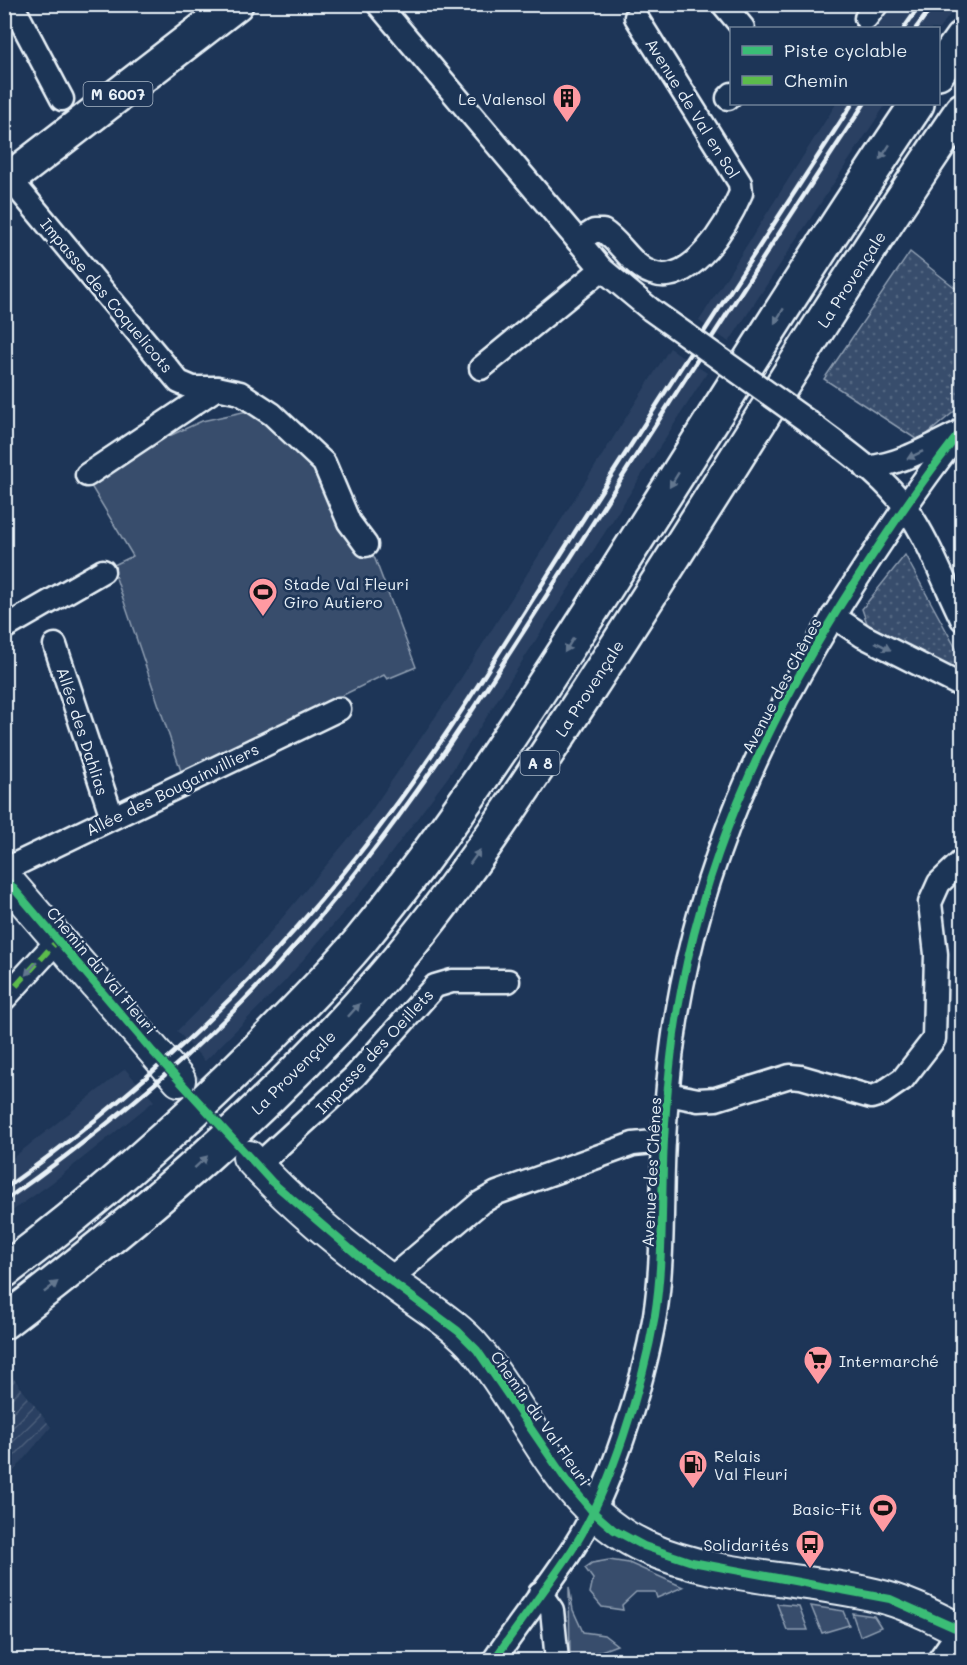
<svg xmlns="http://www.w3.org/2000/svg" width="967" height="1665" font-family="Mali,sans-serif">
  <style>
    .built { fill: #2a4162 }
    .industrial { fill: url(#industrial-furrows) }
    .grass { fill: #374d6c; stroke: #909fb2; stroke-width: 1.5 }
    .park { fill: url(#park-dots); stroke: #909fb2; stroke-width: 1.5 }
    .lines { fill: none; stroke-linecap: round; stroke-linejoin: round }
    .secondary-tunnel { stroke: #3b516f; stroke-width: 32; stroke-dasharray: 32 16; stroke-linecap: butt }
    .street-casing { stroke: #e8f1f8; stroke-width: 27 }
    .secondary-casing { stroke: #e8f1f8; stroke-width: 36 }
    .primary-casing { stroke: #e8f1f8; stroke-width: 38 }
    .highway-casing { stroke: #e8f1f8; stroke-width: 38 }
    .street { stroke: #1d3557; stroke-width: 22 }
    .secondary { stroke: #1d3557; stroke-width: 32 }
    .primary { stroke: #1d3557; stroke-width: 33 }
    .highway { stroke: #1d3557; stroke-width: 33 }
    .rail { stroke: #e8f1f8; stroke-width: 4.5 }
    .street-bridge-casing { stroke: #e8f1f8; stroke-width: 27; stroke-linecap: butt }
    .street-bridge { stroke: #1d3557; stroke-width: 22 }
    .quiet { stroke: #5cbc4b; stroke-width: 6; stroke-dasharray: 12 6; stroke-linecap: butt }
    .cycleway-casing { stroke: #1d3557; stroke-width: 11 }
    .cycleway { stroke: #3abd76; stroke-width: 8 }
    .oneway { fill: #64778f }
    .labels { text-anchor: middle; dominant-baseline: central; stroke-width: 5; stroke-linejoin: round; paint-order: stroke }
    .shield { fill: #1d3557; stroke: #abb9c8; stroke-width: 1.5 }
    .shield-label { font-size: 15px; font-weight: bold; fill: #e8f1f8 }
    .poi-label { font-size: 16px; fill: #e8f1f8; stroke: #1d3557; text-anchor: end }
    .street-label { font-size: 16px; fill: #e8f1f8; stroke: #1d3557 }
  </style>
  <defs>
    <pattern id="industrial-furrows" width="10" height="10" patternUnits="userSpaceOnUse" patternTransform="scale(1.5)"><rect width="10" height="10" fill="#2a4162"/><path d="M-1 1l2-2M0 10L10 0M9 11l2-2" fill="none" stroke="#495d79"/></pattern>
    <pattern id="park-dots" width="8" height="8" patternUnits="userSpaceOnUse" patternTransform="scale(1.5)"><rect width="8" height="8" fill="#374d6c"/><path d="M2 2h.1M6 6h.1" fill="none" stroke="#546782" stroke-width="1.8" stroke-linecap="round"/></pattern>
  </defs>
  <rect width="100%" height="100%" fill="#1d3557"/>
  <filter id="ink" filterUnits="userSpaceOnUse"><feTurbulence type="fractalNoise" baseFrequency=".0167" numOctaves="2"/><feDisplacementMap in="SourceGraphic" scale="12" xChannelSelector="R" yChannelSelector="G"/><feConvolveMatrix kernelMatrix="1 2 1 2 8 2 1 2 1" color-interpolation-filters="sRGB"/></filter>
  <g filter="url(#ink)">
    <g class="built">
      <path d="M890,5h67l-18,24 -61,-1 -4,-2z"/>
      <path d="M836,104h50l-157,238 -30,-21z"/>
      <path d="M670,348l37,25 -259,404 -80,107 -83,97 -80,80 -28,-30 65,-65 127,-152 82,-120z"/>
      <path d="M125,1069l29,32 -101,81 -48,34v-52z"/>
    </g>
    <path class="industrial" d="M5,1367l46,60 -46,54z"/>
    <g class="grass">
      <path d="M261,408l59,59 30,64 25,28 41,108 -29,12 -3,-4 -202,99 -70,-208 21,-10 -42,-70 63,-43 48,-22z"/>
      <path d="M609,1560l20,3 54,24 -26,11 -2,-6h-19l-14,13 1,5 -21,-3 -12,-14 3,-14 -8,-11 7,-5z"/>
      <path d="M569,1587l4,23 10,22 21,3 13,10 -40,15h-7z"/>
      <path d="M777,1604l22,2 9,24h-21z"/>
      <path d="M811,1606l32,5 6,14 -27,8z"/>
      <path d="M852,1613l22,3 7,11 -21,9z"/>
    </g>
    <g class="park">
      <path d="M910,252l52,41v112l-43,36 -95,-62z"/>
      <path d="M905,555l54,99 3,10 -4,10 -89,-45 -7,-20z"/>
    </g>
    <g class="lines">
      <path class="secondary-tunnel" d="M184,1085l63,69"/>
      <g class="street-casing">
        <g id="street">
          <path d="M12,4l50,95"/>
          <path d="M378,4l224,265 48,40"/>
          <path d="M723,4l20,24"/>
          <path d="M866,18l11,-14"/>
          <path d="M728,98l4,-4"/>
          <path d="M10,179l169,203 14,6h24l23,5 32,21 52,49 25,59 17,23"/>
          <path d="M578,241l16,-10h9c18,11 28,35 49,42 40,14 76,-50 89,-80l-1,-10 -104,-166"/>
          <path d="M481,368l121,-99"/>
          <path d="M810,423c33,26 72,51 96,85 24,34 38,75 56,111"/>
          <path d="M866,468c33,-4 58,-18 88,-33"/>
          <path d="M87,475l130,-87"/>
          <path d="M833,616l30,20 99,50"/>
          <path d="M4,628l99,-57"/>
          <path d="M55,645l57,172"/>
          <path d="M4,870l335,-161"/>
          <path d="M4,999l54,-59"/>
          <path d="M668,1094l30,6 18,-1 74,-23 11,1 70,20 10,-3 22,-15 31,-40 2,-85 -6,-51 9,-20 23,-22"/>
          <path d="M257,1166l98,-90 80,-90 17,-5h56"/>
          <path d="M389,1280l91,-77 17,-10 136,-49 31,-3"/>
          <path d="M540,1593l12,17 5,50"/>
          <path d="M494,1660c25,-37 53,-72 78,-110 38,-58 71,-165 83,-235 9,-58 6,-117 9,-175 3,-52 8,-103 18,-154 29,-148 94,-282 175,-407 33,-51 67,-102 105,-149"/>
          <path d="M939,1660l21,-30"/>
        </g>
      </g>
      <g class="secondary-casing">
        <g id="secondary">
          <path d="M4,877l175,203"/>
          <path d="M249,1157c43,48 96,90 147,128 26,20 60,39 81,65 54,66 85,160 168,197 71,32 155,30 230,48 31,7 59,22 87,36"/>
        </g>
      </g>
      <g class="primary-casing">
        <path id="primary" d="M4,183l232,-179"/>
      </g>
      <g class="highway-casing">
        <g id="highway">
          <path d="M938,72l24,-34"/>
          <path d="M4,1271c90,-68 175,-143 254,-222 35,-35 71,-71 103,-109 92,-112 170,-235 248,-357 102,-161 202,-322 308,-479"/>
          <path d="M4,1322c137,-105 269,-216 381,-347 85,-99 155,-211 226,-320 117,-181 229,-367 351,-545"/>
        </g>
      </g>
      <use href="#street" class="street"/>
      <use href="#secondary" class="secondary"/>
      <use href="#primary" class="primary"/>
      <use href="#highway" class="highway"/>
      <g class="rail">
        <path d="M904,28l17,-24"/>
        <path d="M916,28l18,-24"/>
        <path d="M4,1189c131,-93 240,-194 341,-318 91,-111 165,-237 242,-358 88,-137 176,-273 265,-409"/>
        <path d="M4,1201c108,-76 209,-161 296,-261 105,-119 188,-253 273,-386 96,-150 192,-301 291,-450"/>
      </g>
      <g class="street-bridge-casing">
        <path id="street-bridge" d="M650,309l160,114"/>
      </g>
      <use href="#street-bridge" class="street-bridge"/>
      <path class="quiet" d="M4,999l54,-59"/>
      <g class="cycleway-casing">
        <g id="cycleway">
          <path d="M4,877l149,175 119,130 97,83 89,66 19,19 89,130 26,31 22,19 30,16 48,16 198,37 72,32"/>
          <path d="M494,1660c25,-37 53,-72 78,-110 38,-58 71,-165 83,-235 9,-58 6,-117 9,-175 3,-52 8,-103 18,-154 29,-148 94,-282 175,-407 33,-51 67,-102 105,-149"/>
        </g>
      </g>
      <use href="#cycleway" class="cycleway"/>
    </g>
    <defs><path id="oneway-solid" d="M-6-.8H1V-3.2L6.5 0L1 3.2V.8H-6Z" transform="scale(1.5)"/></defs>
    <g class="oneway">
      <use href="#oneway-solid" transform="translate(885 152) rotate(123)"/>
      <use href="#oneway-solid" transform="translate(779 316) rotate(122)"/>
      <use href="#oneway-solid" transform="translate(915 455) rotate(154)"/>
      <use href="#oneway-solid" transform="translate(674 480) rotate(122)"/>
      <use href="#oneway-solid" transform="translate(569 645) rotate(122)"/>
      <use href="#oneway-solid" transform="translate(883 646) rotate(27)"/>
      <use href="#oneway-solid" transform="translate(475 857) rotate(-54)"/>
      <use href="#oneway-solid" transform="translate(31 969) rotate(131)"/>
      <use href="#oneway-solid" transform="translate(354 1010) rotate(-48)"/>
      <use href="#oneway-solid" transform="translate(201 1162) rotate(-43)"/>
      <use href="#oneway-solid" transform="translate(51 1287) rotate(-38)"/>
    </g>
  </g>
  <defs>
    <g id="building-pin" transform="scale(1.5)"><path d="M0 17L-7.5 6A9.5 9.5 0 1 1 7.5 6Z" fill="#ff9aa2" stroke="#1d3557"/><path d="M-4-6H4V6H1V3H-1V6H-4ZM-2.5-4.3h1.7v1.8h-1.7ZM.8-4.3h1.7v1.8H.8ZM-2.5-1h1.7V.8h-1.7ZM.8-1h1.7V.8H.8Z" fill="#111"/></g>
    <g id="stadium-pin" transform="scale(1.5)"><path d="M0 17L-7.5 6A9.5 9.5 0 1 1 7.5 6Z" fill="#ff9aa2" stroke="#1d3557"/><path d="M0-5a6.5 5 0 1 0 0 10a6.5 5 0 1 0 0-10ZM-3.5-1.8h7v3.6h-7Z" fill="#111"/></g>
    <g id="supermarket-pin" transform="scale(1.5)"><path d="M0 17L-7.5 6A9.5 9.5 0 1 1 7.5 6Z" fill="#ff9aa2" stroke="#1d3557"/><path d="M-6-5.5h2.5l.6 2H6L4.5 2H-2.5L-4.4-4H-6ZM-1.5 3.2a1.3 1.3 0 1 0 .1 0ZM3 3.2a1.3 1.3 0 1 0 .1 0Z" fill="#111"/></g>
    <g id="fuel-pin" transform="scale(1.5)"><path d="M0 17L-7.5 6A9.5 9.5 0 1 1 7.5 6Z" fill="#ff9aa2" stroke="#1d3557"/><path d="M-5.5-6h7V0h2V4h1.3V-2.5L3-4.5l.8-.8L6-3V5H2.5V1h-1V6h-7ZM-4.2-4.7v3.2H.2V-4.7Z" fill="#111"/></g>
    <g id="bus-pin" transform="scale(1.5)"><path d="M0 17L-7.5 6A9.5 9.5 0 1 1 7.5 6Z" fill="#ff9aa2" stroke="#1d3557"/><path d="M-5-6H5V4H4V6H2V4H-2V6H-4V4H-5ZM-3.5-4V0h7V-4ZM-3.5 1.2v1.5H-2V1.2ZM2 1.2v1.5H3.5V1.2Z" fill="#111"/></g>
  </defs>
  <g fill-rule="evenodd">
    <use href="#building-pin" x="567" y="98"/>
    <use href="#stadium-pin" x="263" y="592"/>
    <use href="#supermarket-pin" x="818" y="1360"/>
    <use href="#fuel-pin" x="693" y="1464"/>
    <use href="#stadium-pin" x="883" y="1508"/>
    <use href="#bus-pin" x="810" y="1544"/>
  </g>
  <g class="labels">
    <g class="shield">
      <rect x="83.5" y="82" width="69" height="24" rx="4.5"/>
      <rect x="520.5" y="751" width="39" height="24" rx="4.5"/>
    </g>
    <g class="shield-label">
      <text x="118" y="94">M 6007</text>
      <text x="540" y="763">A 8</text>
    </g>
    <g class="poi-label">
      <text x="546" y="98">Le Valensol</text>
      <text x="284" y="583" text-anchor="start">Stade Val Fleuri<tspan x="284" dy="18">Giro Autiero</tspan></text>
      <text x="839" y="1360" text-anchor="start">Intermarché</text>
      <text x="714" y="1455" text-anchor="start">Relais<tspan x="714" dy="18">Val Fleuri</tspan></text>
      <text x="862" y="1508">Basic-Fit</text>
      <text x="789" y="1544">Solidarités</text>
    </g>
    <g class="street-label">
      <text transform="translate(693 108) rotate(58)">Avenue de Val en Sol</text>
      <text transform="translate(851 279) rotate(-57)">La Provençale</text>
      <text transform="translate(107 295) rotate(50)">Impasse des Coquelicots</text>
      <text transform="translate(781 685) rotate(-62)">Avenue des Chênes</text>
      <text transform="translate(589 688) rotate(-57)">La Provençale</text>
      <text transform="translate(83 731) rotate(72)">Allée des Dahlias</text>
      <text transform="translate(172 789) rotate(-26)">Allée des Bougainvilliers</text>
      <text transform="translate(102 970) rotate(50)">Chemin du Val Fleuri</text>
      <text transform="translate(374 1051) rotate(-47)">Impasse des Oeillets</text>
      <text transform="translate(293 1072) rotate(-45)">La Provençale</text>
      <text transform="translate(651 1172) rotate(-87)">Avenue des Chênes</text>
      <text transform="translate(541 1418) rotate(55)">Chemin du Val Fleuri</text>
    </g>
  </g>
  <rect width="967" height="1665" fill="none" stroke="#1d3557" stroke-width="24"/>
  <rect x="12" y="12" width="943" height="1641" fill="none" stroke="#e8f1f8" stroke-width="2" filter="url(#ink)"/>
  <rect x="730" y="27" width="210" height="78" fill="#1d3557" stroke="#6e8097" stroke-width="1.5"/>
  <rect x="742" y="46" width="30" height="9" fill="#3abd76" stroke="#6e8097" stroke-width="1.5"/>
  <text x="784" y="57" font-size="18" fill="#e8f1f8">Piste cyclable</text>
  <rect x="742" y="76" width="30" height="9" fill="#5cbc4b" stroke="#6e8097" stroke-width="1.5"/>
  <text x="784" y="87" font-size="18" fill="#e8f1f8">Chemin</text>
</svg>
